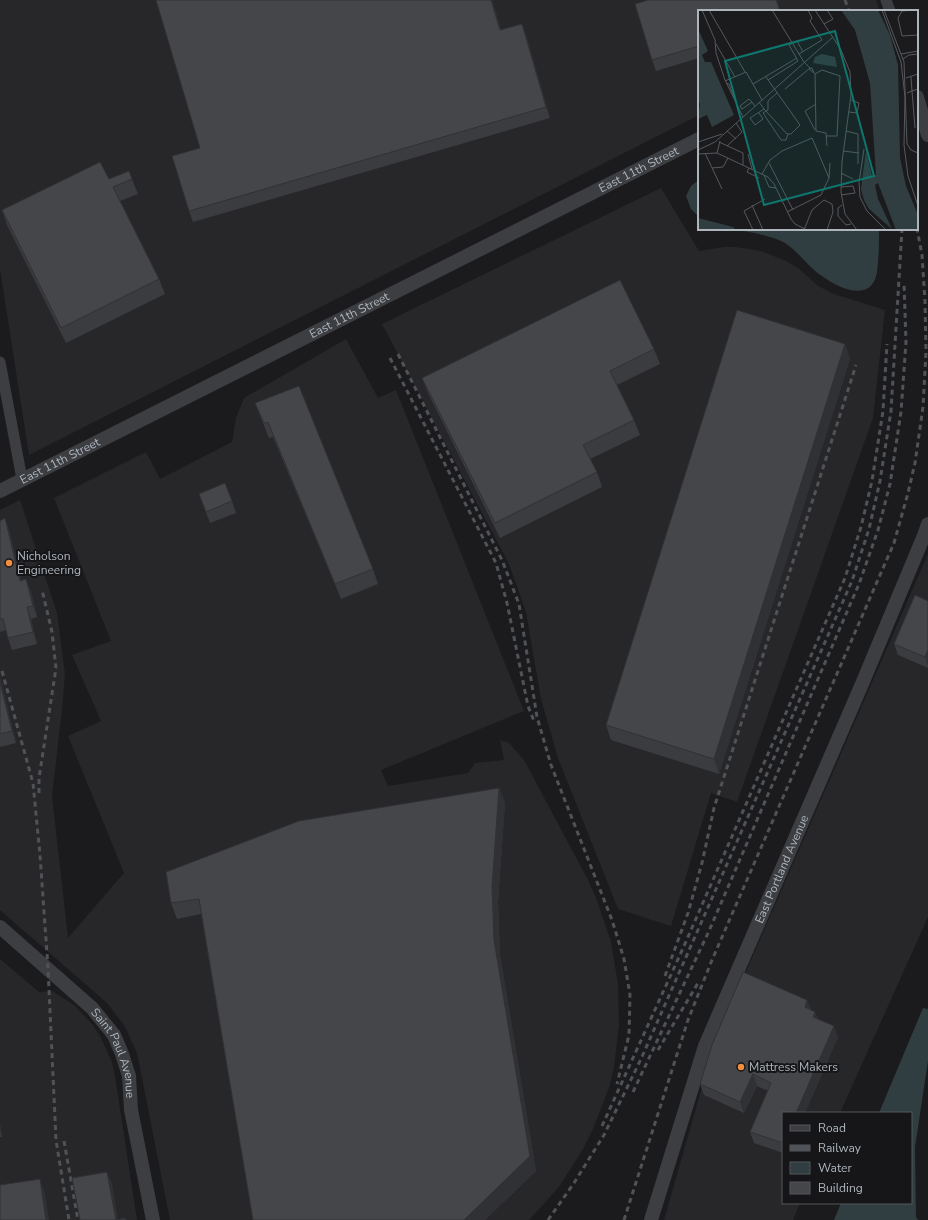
<svg xmlns="http://www.w3.org/2000/svg" width="928" height="1220" font-family="'Nunito Sans',sans-serif">
  <style>
    .built { fill: #27272a }
    .water { fill: #303e41 }
    .lines { fill: none; stroke-linecap: round; stroke-linejoin: round }
    .minor { stroke: #3c3e42; stroke-width: 11 }
    .tertiary { stroke: #3c3e42; stroke-width: 14 }
    .rail { stroke: #4f5357; stroke-width: 3; stroke-dasharray: 5 4; stroke-linecap: butt }
    .wall { fill: #3b3c40 }
    .shaded-wall { fill: #303134 }
    .building { fill: #45464a; stroke: #303134 }
    .poi-dot { fill: #f18d3e; stroke: #161618; stroke-width: 1.5 }
    .labels { text-anchor: middle; dominant-baseline: central; stroke-width: 4; stroke-linejoin: round; paint-order: stroke }
    .street-label { font-size: 12px; fill: #adb5bc; stroke: #161618 }
    .poi-label { font-size: 12px; fill: #adb5bc; stroke: #161618; text-anchor: start }
    .inset-road { fill: none; stroke: #55595d; stroke-width: 1 }
    .view { fill: #0f766e; fill-opacity: 0.15; stroke: #0f766e; stroke-width: 2 }
    .inset-edge { fill: none; stroke: #adb5bc; stroke-width: 2 }
  </style>
  <rect width="100%" height="100%" fill="#1b1b1d"/>
  <g class="built">
    <path d="M0,0h876l4,11h-181v104l-670,340 -29,-186z"/>
    <path d="M661,188l38,63 25,-4h12l25,4 25,10 12,7 20,18 16,8 51,16 -12,108 -136,384 -26,-9 -40,133 -53,-17 -60,-151 -17,-59 -15,-87 -17,-48 -127,-240z"/>
    <path d="M346,339l32,59 18,-8 128,321 -143,59 7,16 80,-13 7,-10 29,-3 -4,-20 9,3 15,17 64,120 9,20 14,42 7,42 1,41 -5,42 -5,21 -16,41 -10,20 -24,38 -30,33h-359l-30,-152 -3,-15 -13,-28 -17,-22 -107,-93v-400l20,-10 37,113 8,61 -3,36 -10,86 16,142 56,-65 -56,-137 33,-15 -29,-66 39,-14 -57,-143 92,-46 14,27 72,-37 4,-24 8,-20z"/>
    <path d="M928,554v363l-88,196h-57v90h17l-7,17h-129l44,-154 16,-44z"/>
    <path d="M0,959l39,33 13,-1 22,14 18,19 8,12 12,26 3,14 22,144h-137z"/>
  </g>
  <g class="water">
    <path d="M699,180v37l-8,-8 -5,-13 5,-10z"/>
    <path d="M732,229h147c0,14 0,29 -2,43 -5,32 -39,16 -55,4 -14,-9 -23,-24 -37,-33 -14,-8 -37,-11 -53,-14z"/>
    <path d="M923,1008l5,1v52l-13,86 1,70 2,3h-84l7,-17h70v-90h-32z"/>
  </g>
  <g class="lines">
    <g class="minor">
      <path d="M886,0l4,11"/>
      <path d="M0,362l22,117"/>
    </g>
    <g class="tertiary">
      <path d="M917,97l11,38"/>
      <path id="s1" d="M0,491l699,-352"/>
      <path id="s2" d="M0,927l92,81 22,27 8,19 7,22 2,34 22,110"/>
      <path id="s3" d="M651,1220l54,-174 157,-362 61,-146 5,-14"/>
    </g>
    <g class="rail">
      <path d="M845,0l4,11"/>
      <path d="M398,354l104,206 17,44 18,113 14,48 61,155 12,39 6,36 -1,40 -12,49"/>
      <path d="M390,358l106,205 11,40 21,103 6,15"/>
      <path d="M2,671l31,112 7,72 8,113 8,172 13,80"/>
      <path d="M39,793v-15l17,-110 -4,-36 -10,-42"/>
      <path d="M665,976l23,-63 14,-50 12,-55 142,-443"/>
      <path d="M658,1050l40,-67"/>
      <path d="M633,1092l76,-161 150,-347 19,-54 12,-46 11,-72 5,-70 -2,-60"/>
      <path d="M602,1126l82,-180 161,-368 16,-51 11,-46 11,-70 4,-67"/>
      <path d="M64,1141l14,79"/>
      <path d="M548,1220l26,-37 30,-48 37,-76 211,-478 17,-52 11,-48 11,-70 11,-182"/>
      <path d="M624,1220l64,-200 24,-60 182,-417 14,-50 7,-30 8,-56 3,-55 -1,-51 -3,-46 -5,-26"/>
    </g>
  </g>
  <g class="wall">
    <path d="M156,0h336l9,30 21,-6 4,11 24,83 -357,104 -4,-11 11,-63z"/>
    <path d="M648,0h129l3,11h-81v47l-43,13 -4,-11z"/>
    <path d="M109,179h23l6,15 -18,7 39,78 6,15 -99,49 -59,-118 -5,-15z"/>
    <path d="M845,344l5,15 -131,415 -108,-34 -5,-15z"/>
    <path d="M654,349l6,15 -43,21 17,35 6,15 -50,24 7,13 5,15 -102,51 -72,-145 -6,-15z"/>
    <path d="M255,403l118,166 5,15 -37,15 -68,-162 -4,1z"/>
    <path d="M199,494l33,7 4,12 -26,10z"/>
    <path d="M0,521l9,9 12,50 10,11 6,26 -6,2 6,25 -25,6 -4,-12 -2,-8 -6,2z"/>
    <path d="M928,601v67l-30,-13 -4,-11z"/>
    <path d="M0,678l16,65 -16,4z"/>
    <path d="M499,788l6,15 -7,99 2,53 36,216 -51,49h-232l-52,-306 -24,5 -6,-16z"/>
    <path d="M807,1000l4,10 4,2 3,7 20,18 -33,76h-22v40l-29,-10 -4,-11 18,-41 -11,-5 -13,27 -40,-18 -4,-11z"/>
    <path d="M0,1124l2,13h-2z"/>
  </g>
  <g class="shaded-wall">
    <path d="M491,0h1l12,42 -4,-12z"/>
    <path d="M522,24l4,11 24,83 -4,-11z"/>
    <path d="M845,344l5,15 -131,415 -5,-15z"/>
    <path d="M5,518l4,12 15,62 -4,-11z"/>
    <path d="M26,579l5,12 6,26 -4,-11z"/>
    <path d="M27,607l4,12 6,25 -4,-12z"/>
    <path d="M928,650v16l-3,-9z"/>
    <path d="M0,678l16,65 -4,-12 -12,-48z"/>
    <path d="M499,788l6,15 -7,99 2,53 36,216 -51,49h-21l30,-280 -2,-53z"/>
    <path d="M807,1000l5,12 -7,-5z"/>
    <path d="M815,1012l5,11 -7,-6z"/>
    <path d="M834,1026l4,11 -33,76h-9z"/>
    <path d="M753,1074l4,12 -13,27 -4,-11z"/>
    <path d="M0,1124l2,13 -2,-6z"/>
    <path d="M107,1172l5,11 6,37h-2z"/>
    <path d="M40,1179l5,15 4,26h-3z"/>
  </g>
  <g class="building">
    <path d="M156,0h335l9,30 22,-6 24,83 -357,104 -17,-55 28,-8z"/>
    <path d="M648,0h128l4,11h-81v35l-47,14 -17,-56z"/>
    <path d="M100,162l9,17 20,-8 3,8 -19,8 46,92 -98,49 -59,-118z"/>
    <path d="M620,280l34,69 -44,22 24,49 -51,25 14,27 -102,51 -73,-145z"/>
    <path d="M737,310l108,34 -131,415 -108,-34z"/>
    <path d="M299,386l74,183 -38,15 -67,-162 -4,1 -9,-20z"/>
    <path d="M225,483l7,18 -26,11 -7,-18z"/>
    <path d="M5,518l15,63 6,-2 7,27 -6,1 6,25 -25,6 -5,-19h-3v-98z"/>
    <path d="M915,595l13,6v49l-3,7 -31,-13z"/>
    <path d="M0,683l12,48 -12,3z"/>
    <path d="M499,788l-7,99 2,53 36,216 -66,64h-211l-54,-321 -28,4 -5,-31 133,-51z"/>
    <path d="M743,972l64,28 -2,7 10,5 -2,5 21,9 -38,87h-13v30l-33,-11 21,-49 -18,-9 -13,28 -40,-18 12,-39z"/>
    <path d="M107,1172l9,48 9,-2 1,2h-46l-8,-42z"/>
    <path d="M40,1179l6,41h-46v-35z"/>
  </g>
  <g class="poi-dot">
    <circle cx="9" cy="563" r="4"/>
    <circle cx="741" cy="1067" r="4"/>
  </g>
  <g class="labels">
    <g class="street-label">
      <text stroke="none"><textPath href="#s1" startOffset="715">East 11th Street</textPath></text>
      <text stroke="none"><textPath href="#s1" startOffset="391">East 11th Street</textPath></text>
      <text stroke="none"><textPath href="#s1" startOffset="67">East 11th Street</textPath></text>
      <text stroke="none"><textPath href="#s3" startOffset="375">East Portland Avenue</textPath></text>
      <text stroke="none"><textPath href="#s2" startOffset="174">Saint Paul Avenue</textPath></text>
    </g>
    <g class="poi-label">
      <text x="17" y="556">Nicholson<tspan x="17" dy="14">Engineering</tspan></text>
      <text x="749" y="1067">Mattress Makers</text>
    </g>
  </g>
  <g transform="translate(698 10)">
    <rect width="220" height="220" fill="#1b1b1d"/>
    <path d="M143,0h37l12,25 8,30 2,93 6,28 12,29v15h-22l-18,-47 -3,2 3,14 14,30 -23,-20 -5,-9 -3,-11 5,-38 6,25 4,-1 -6,-92 -15,-53zM0,19l10,22 -6,4 3,7h6l23,53 -22,12 -5,-12 -9,4 2,-15 -2,-5zM124,44l13,3 2,10 -24,-4 2,-6zM0,208l35,9 3,3h-38z" fill="#303e41"/>
    <path class="inset-road" d="M4,0l13,30 1,13 9,27 18,37M11,0l36,62M74,0l32,52M117,0l26,40 9,22 1,23 -9,67 -1,30 4,22 12,16M184,0l19,52 4,35 -1,48 4,31 10,30M186,0l20,52 3,82 4,6 7,3M218,0l-14,1 -4,7 4,18 16,-1M126,14l9,-5 -6,-9M18,34l19,33M101,44l23,-14 -12,-19 2,-3 -4,-8M203,44l17,-3M205,49l6,-4 9,-1M112,58h2l2,5 -4,-3zM117,63l1,58 10,2 1,13M117,64l7,-4 18,6 -3,60h-11M213,67l1,14 6,-2M208,68l12,-4M70,70l30,-19 -9,-16 8,-4 6,11M27,71l21,-9 16,28M28,73l3,1 7,19M55,74l44,-26M87,79l25,-21 -6,-6M79,83l-9,8v9l-5,3 18,27h5l2,-6M209,83l5,-2 3,37M54,92l-3,-3 -9,7 2,3 10,-7 3,4M66,99l23,25h4l9,-9 -34,-48M151,102l8,1 2,-10 -8,-3M61,103l4,6 -8,6 -5,-7 14,-9 -5,-7M117,120l-10,-19 11,-7M29,121l9,8M148,121l12,3v30M0,132l24,-8M21,132l24,11v12M29,136l15,-14 -6,-9M166,139l-5,33 1,15 7,14 19,19M0,140l17,-8 118,-105M145,141l16,2M7,143l17,36M19,143l3,-12M0,144l19,-1 51,24 6,7 17,35 4,5 12,6M50,144l4,15M71,153l24,47M14,158l11,-1 5,-9M51,158l-2,4 12,6M143,163l12,6M64,164l8,-14 12,-9 30,-13 17,40 -8,17 -34,17M66,165l5,12 7,1M131,168l1,-15M143,177l12,-1 2,7 -14,2M54,195l11,25M144,195l-4,3v8l8,9 5,-1M55,220l-9,-19 21,-12M106,220l8,-20 12,-10 8,4 1,8 -6,18"/>
    <path class="view" d="M137,21l39,145 -110,29 -39,-144z"/>
    <rect width="220" height="220" class="inset-edge"/>
  </g>
  <rect x="782" y="1112" width="130" height="92" fill="#161618" stroke="#52565a"/>
  <rect x="790" y="1125" width="20" height="6" fill="#3c3e42" stroke="#52565a"/>
  <text x="818" y="1132" font-size="12" fill="#adb5bc">Road</text>
  <rect x="790" y="1145" width="20" height="6" fill="#4f5357" stroke="#52565a"/>
  <text x="818" y="1152" font-size="12" fill="#adb5bc">Railway</text>
  <rect x="790" y="1162" width="20" height="12" fill="#303e41" stroke="#52565a"/>
  <text x="818" y="1172" font-size="12" fill="#adb5bc">Water</text>
  <rect x="790" y="1182" width="20" height="12" fill="#45464a" stroke="#52565a"/>
  <text x="818" y="1192" font-size="12" fill="#adb5bc">Building</text>
</svg>
